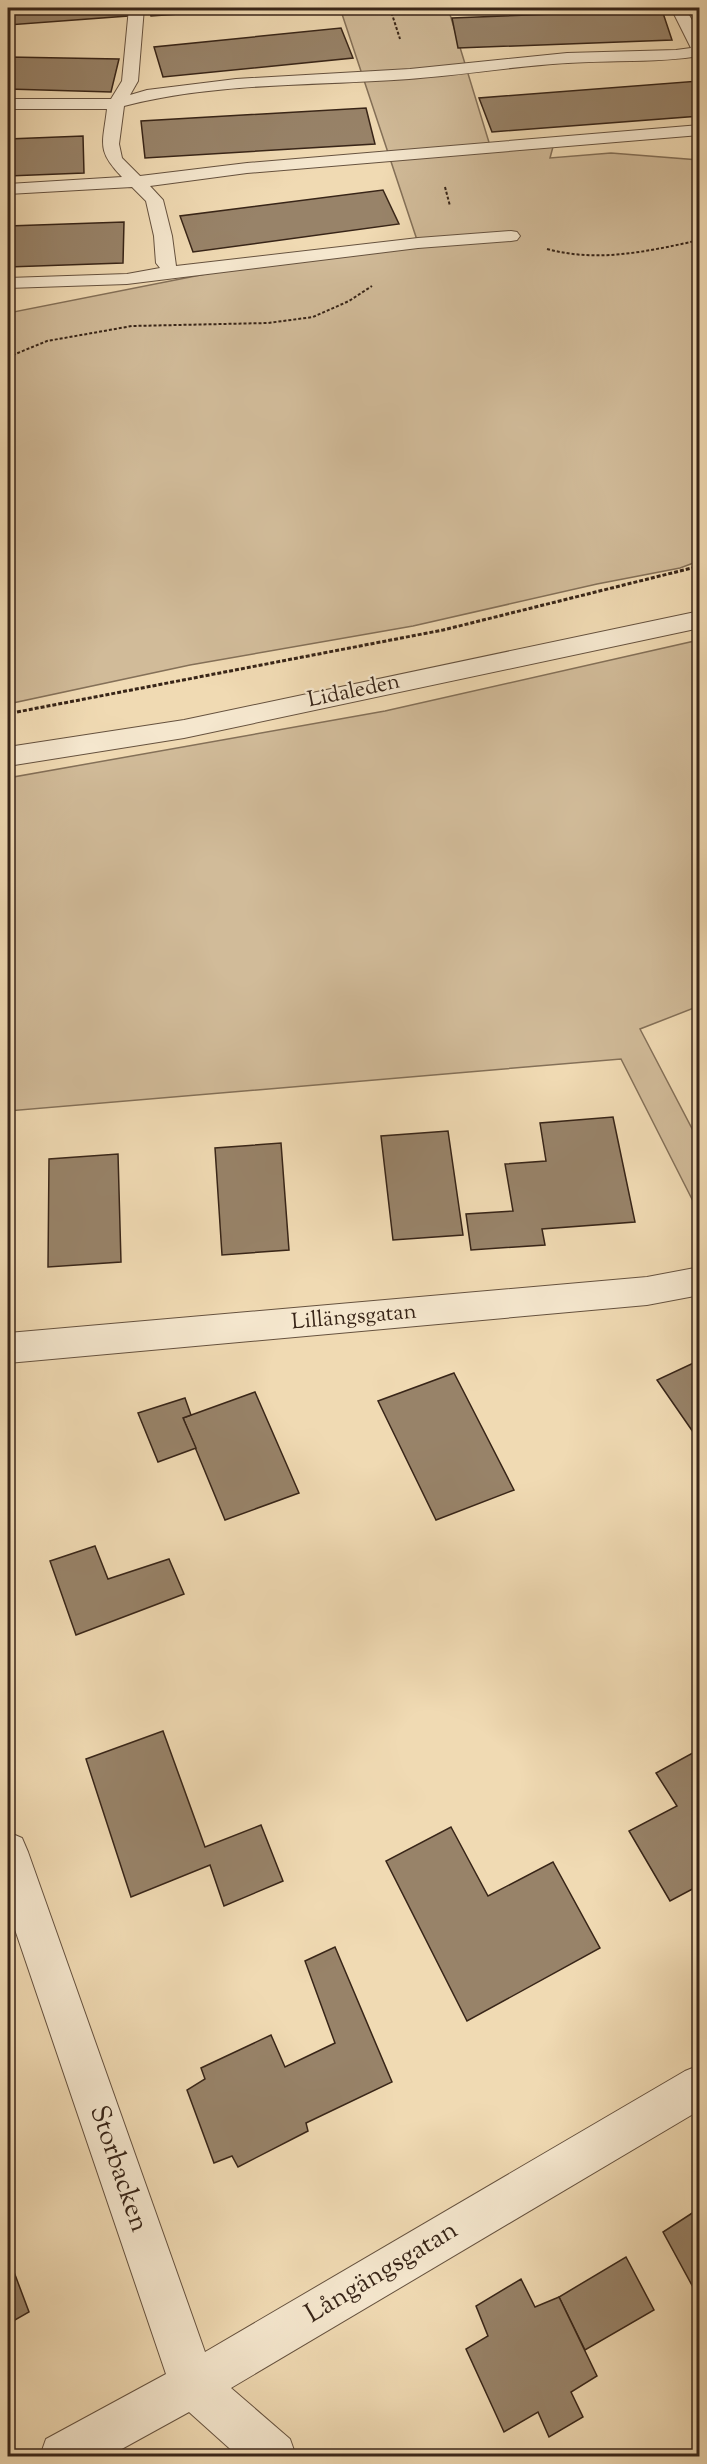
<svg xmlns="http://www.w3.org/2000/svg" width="707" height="2464" font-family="'Sorts Mill Goudy',serif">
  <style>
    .green { fill: #d1bb99; stroke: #847058; stroke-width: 1.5 }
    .building { fill: #988369; stroke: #382518; stroke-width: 1.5 }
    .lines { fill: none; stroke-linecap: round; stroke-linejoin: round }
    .service-casing { stroke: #66523f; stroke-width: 2 }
    .minor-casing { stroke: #66523f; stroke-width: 2 }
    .tertiary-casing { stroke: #66523f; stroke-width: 2 }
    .path-far1 { stroke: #382518; stroke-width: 2; stroke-dasharray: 3 2; stroke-linecap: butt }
    .path { stroke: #382518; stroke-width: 3; stroke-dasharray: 4 2; stroke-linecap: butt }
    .service { fill: #f5e7ce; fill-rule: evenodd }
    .minor { fill: #f5e7ce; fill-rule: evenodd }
    .tertiary { fill: #f5e7ce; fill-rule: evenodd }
    .labels { text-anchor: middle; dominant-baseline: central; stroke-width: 4.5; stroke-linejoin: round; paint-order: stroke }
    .street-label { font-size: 22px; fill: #382518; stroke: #f5e7ce }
    .near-street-label { font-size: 27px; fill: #382518; stroke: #f5e7ce }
  </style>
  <rect width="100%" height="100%" fill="#f0dab3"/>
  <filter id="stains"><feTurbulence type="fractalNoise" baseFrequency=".00333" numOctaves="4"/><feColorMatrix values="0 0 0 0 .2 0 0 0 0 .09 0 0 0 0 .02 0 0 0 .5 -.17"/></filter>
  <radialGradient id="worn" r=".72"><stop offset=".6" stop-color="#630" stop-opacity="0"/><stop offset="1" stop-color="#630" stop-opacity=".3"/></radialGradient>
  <g class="green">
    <path d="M340,8h108l43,141 63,-6 -4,15 61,-5 88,7v401l-19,7 -83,16 -184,42 -223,39 -182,39v-391l223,-44 187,-26z"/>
    <path d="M699,640v366l-59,23 59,113v71l-78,-154 -613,52v-333l377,-67z"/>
  </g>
  <g class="building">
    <path d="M62,8h65l1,8 -120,9v-14z"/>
    <path d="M149,8h116l-114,8z"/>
    <path d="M662,10l10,30 -214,8 -6,-30z"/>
    <path d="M341,28l12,30 -190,19 -9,-30z"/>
    <path d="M8,57l111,2 -8,33 -103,-3z"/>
    <path d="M699,81l1,35 -208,16 -13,-34z"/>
    <path d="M366,108l9,36 -230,14 -4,-37z"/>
    <path d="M83,136l1,37 -76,3v-37z"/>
    <path d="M383,190l16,34 -206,28 -13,-36z"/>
    <path d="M124,222l-1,41 -115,4v-41z"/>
    <path d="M613,1117l22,105 -93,7 3,16 -74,5 -5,-36 47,-3 -8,-47 41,-3 -6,-38z"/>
    <path d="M448,1131l15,104 -70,5 -12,-104z"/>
    <path d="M281,1143l8,107 -67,5 -7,-107z"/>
    <path d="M118,1154l3,108 -73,5 1,-108z"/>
    <path d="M700,1360v82l-43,-62z"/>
    <path d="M454,1373l60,117 -78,30 -58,-119z"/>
    <path d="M255,1392l44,101 -74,27 -42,-102z"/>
    <path d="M185,1398l6,17 -8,3 13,30 -38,14 -20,-49z"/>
    <path d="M95,1546l13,33 61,-20 15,35 -108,41 -26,-74z"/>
    <path d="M163,1731l42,116 56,-22 22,56 -59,25 -14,-41 -79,32 -45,-138z"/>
    <path d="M700,1749v136l-30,16 -41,-70 48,-25 -21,-33z"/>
    <path d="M451,1827l37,69 65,-34 47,86 -133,73 -81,-160z"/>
    <path d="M335,1947l57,135 -86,41 2,8 -70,36 -6,-11 -18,7 -27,-73 18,-11 -4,-11 70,-33 14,32 50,-24 -30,-82z"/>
    <path d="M700,2208v78l-6,3 -31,-57z"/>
    <path d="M8,2256l21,56 -21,12z"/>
    <path d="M626,2257l28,53 -69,40 -26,-53z"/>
    <path d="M521,2279l14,28 24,-10 38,79 -26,16 12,25 -34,20 -11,-25 -34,20 -38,-83 22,-13 -12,-30z"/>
  </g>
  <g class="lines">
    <g class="service-casing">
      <path id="service" d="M129,8h15l-6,73 -8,14 17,-5 89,-11 174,-10 157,-16 109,-3 15,-2 -20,-40h14l15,26v22c-44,7 -88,4 -132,7 -53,3 -106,12 -159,16 -94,7 -193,3 -285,27l-5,38 3,14 18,18 107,-13 453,-38v10l-453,38 -97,13 13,14 9,36 4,30 242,-28 93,-7 6,1 3,4 -3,4 -6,1 -93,7 -291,36 -119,4v-10l119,-4 33,-6 -4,-5 -2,-27 -8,-35 -14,-14 -124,7v-10l114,-7c-26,-27 -19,-33 -15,-68h-99v-10h103l11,-18z"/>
    </g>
    <g class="minor-casing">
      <g id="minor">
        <path d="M700,1267v28l-53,10 -639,58v-30l639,-56z"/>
        <path d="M8,1832l14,6 6,14 177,500 480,-281 15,-6v45l-469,278 59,51 6,17h-58l-49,-44 -80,44h-69l6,-17 120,-65 -158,-465z"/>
      </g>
    </g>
    <g class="tertiary-casing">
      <path id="tertiary" d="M700,611v17l-516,110 -176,28v-19l176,-27z"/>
    </g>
    <g class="path-far1">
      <path d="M390,8l10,31"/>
      <path d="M445,187l5,19"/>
      <path d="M547,249c52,14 102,2 153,-9"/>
      <path d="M8,357l39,-16 85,-15 136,-3 45,-6 36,-16 23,-15"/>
    </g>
    <path class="path" d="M17,712l426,-82 257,-64"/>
    <use href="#service" class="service"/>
    <use href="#minor" class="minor"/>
    <use href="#tertiary" class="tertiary"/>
  </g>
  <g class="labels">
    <g class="street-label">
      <text transform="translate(354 692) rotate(-12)">Lidaleden</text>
      <text transform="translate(354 1318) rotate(-5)">Lillängsgatan</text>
    </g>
    <g class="near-street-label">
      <text transform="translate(118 2169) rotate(71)">Storbacken</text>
      <text transform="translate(382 2273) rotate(-31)">Långängsgatan</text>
    </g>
  </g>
  <rect width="707" height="2464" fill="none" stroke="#f0dab3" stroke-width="30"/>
  <rect x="9" y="9" width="689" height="2446" fill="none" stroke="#382518" stroke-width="3"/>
  <rect x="15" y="15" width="677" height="2434" fill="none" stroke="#382518" stroke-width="1.5"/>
  <rect width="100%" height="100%" filter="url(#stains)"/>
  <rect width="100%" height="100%" fill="url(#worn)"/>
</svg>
